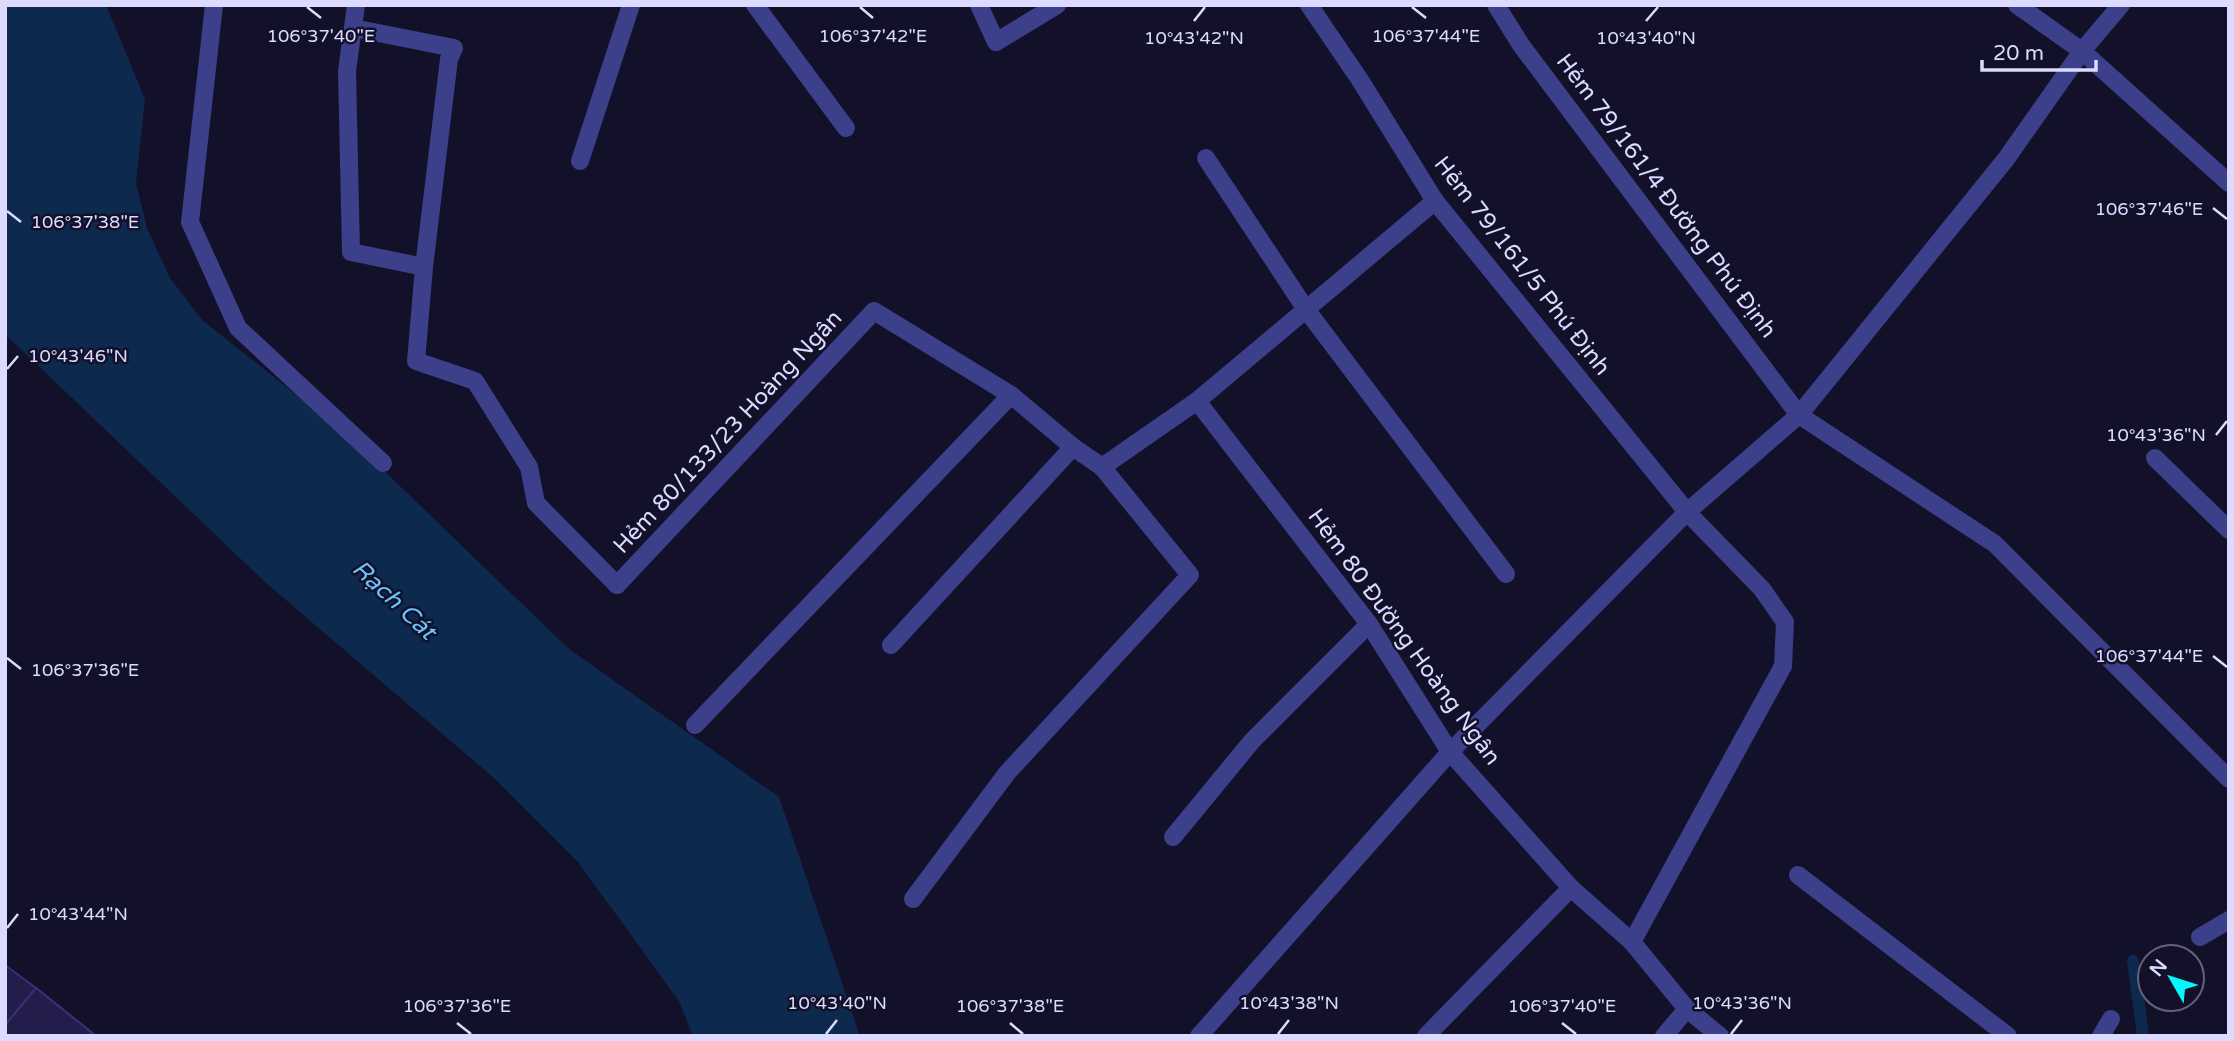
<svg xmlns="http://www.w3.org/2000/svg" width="2234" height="1041" font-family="'Varela Round',sans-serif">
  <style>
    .water { fill: #0d294d }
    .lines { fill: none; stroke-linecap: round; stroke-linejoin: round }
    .stream { stroke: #0d294d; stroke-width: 12 }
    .building { fill: #231d4b; stroke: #382f77; stroke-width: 2 }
    .lane { stroke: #3c3f89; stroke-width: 18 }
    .street { stroke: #3c3f89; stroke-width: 18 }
    .ticks { fill: none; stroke: #dcdaff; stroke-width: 2.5 }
    .labels { text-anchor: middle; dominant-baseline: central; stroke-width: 5; stroke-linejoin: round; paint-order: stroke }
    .street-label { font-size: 23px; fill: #dcdaff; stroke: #13112a }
    .water-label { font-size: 24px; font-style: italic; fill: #69c3fe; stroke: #13112a }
    .ticks-label { font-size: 18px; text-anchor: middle; fill: #dcdaff; stroke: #13112a; stroke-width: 5; stroke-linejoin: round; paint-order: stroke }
  </style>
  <rect width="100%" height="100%" fill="#13112a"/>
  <path class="water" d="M5,5h101l39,94 -9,84 11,45 23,50 32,42 145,115 222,214 210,148 81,239h-167l-14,-35 -101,-139 -85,-85 -227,-194 -261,-249z"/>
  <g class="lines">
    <path class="stream" d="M2133,961l10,75"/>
  </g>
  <g class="building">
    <path d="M5,965l31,23 60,48h-91z"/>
    <path d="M36,988l60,48h-91v-11z"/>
  </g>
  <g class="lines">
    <g class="lane">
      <path d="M214,5l-24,217 48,106 145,135"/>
      <path d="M356,5l-9,66 4,181 73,15"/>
      <path d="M755,5l91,123"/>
      <path d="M979,5l17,37 61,-37"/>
      <path d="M1496,5l25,40 278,370 196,129 234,235"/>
      <path d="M2017,5l65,46 147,132"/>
      <path d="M353,28l101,20 -5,11 -25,208 -8,94 59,20 54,86 7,36 81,82"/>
      <path d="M1206,158l99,150 201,266"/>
      <path d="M580,161l51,-156"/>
      <path d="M2155,458l74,72"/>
      <path d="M891,645l182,-198"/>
      <path d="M695,725l316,-330"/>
      <path d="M1173,837l79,-96 117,-117"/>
      <path d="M1798,875l210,161"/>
      <path d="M913,899l94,-126 183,-198 -88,-108"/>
      <path d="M2200,937l29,-17"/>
      <path d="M1632,942l151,-276 2,-44 -23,-33 -75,-77"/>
      <path d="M1199,1036l251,-284 237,-240 112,-97 207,-256 76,-108 39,-46"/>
      <path d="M1426,1036l145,-148"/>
      <path d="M1664,1036l23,-27"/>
      <path d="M2101,1036l10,-17"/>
    </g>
    <g class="street">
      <path d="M1309,5l51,75 75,121 252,311"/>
      <path d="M1197,401l238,-200"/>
      <path d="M617,585l257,-274 137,84 62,52 29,20 95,-66 172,223 81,128 121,136 61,54 55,67 33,27"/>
    </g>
  </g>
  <path class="ticks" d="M307,7l14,11M860,7l13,11M1412,7l14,11M1194,21l11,-14M1646,21l12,-14M2213,208l14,11M7,211l14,11M7,369l11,-13M2216,435l11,-14M2213,656l14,11M7,658l14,11M7,928l11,-14M457,1023l14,11M1010,1023l13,11M1562,1023l14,11M826,1034l11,-14M1278,1034l11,-14M1731,1034l11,-14"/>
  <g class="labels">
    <g class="street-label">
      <text transform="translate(1666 196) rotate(53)">Hẻm 79/161/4 Đường Phú Định</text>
      <text transform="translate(1522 266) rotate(52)">Hẻm 79/161/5 Phú Định</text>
      <text transform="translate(728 432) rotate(-47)">Hẻm 80/133/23 Hoàng Ngân</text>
      <text transform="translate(1404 637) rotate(54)">Hẻm 80 Đường Hoàng Ngân</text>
    </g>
    <g class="water-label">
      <text transform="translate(394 600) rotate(43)">Rạch Cát</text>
    </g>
  </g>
  <g class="ticks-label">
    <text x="321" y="42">106°37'40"E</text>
    <text x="873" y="42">106°37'42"E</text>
    <text x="1426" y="42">106°37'44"E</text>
    <text x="1194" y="44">10°43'42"N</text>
    <text x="1646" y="44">10°43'40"N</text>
    <text x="2149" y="215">106°37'46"E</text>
    <text x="85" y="228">106°37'38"E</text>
    <text x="78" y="362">10°43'46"N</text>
    <text x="2156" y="441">10°43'36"N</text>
    <text x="2149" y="662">106°37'44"E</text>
    <text x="85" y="676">106°37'36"E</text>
    <text x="78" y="920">10°43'44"N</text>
    <text x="837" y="1009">10°43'40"N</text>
    <text x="1289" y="1009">10°43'38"N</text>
    <text x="1742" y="1009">10°43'36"N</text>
    <text x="457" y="1012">106°37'36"E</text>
    <text x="1010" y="1012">106°37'38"E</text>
    <text x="1562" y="1012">106°37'40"E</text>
  </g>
  <rect width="2234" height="1041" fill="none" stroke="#dcdaff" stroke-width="14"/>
  <g transform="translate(2171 978) rotate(309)"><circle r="33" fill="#13112a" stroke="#63617f" stroke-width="2"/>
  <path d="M0-5L12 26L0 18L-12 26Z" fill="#07f6fe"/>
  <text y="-10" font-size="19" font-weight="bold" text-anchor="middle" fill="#dcdaff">N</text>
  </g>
  <path d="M1982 60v10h114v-10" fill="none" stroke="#dcdaff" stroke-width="3.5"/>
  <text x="1993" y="60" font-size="21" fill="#dcdaff" stroke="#13112a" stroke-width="5" paint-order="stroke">20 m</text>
</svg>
